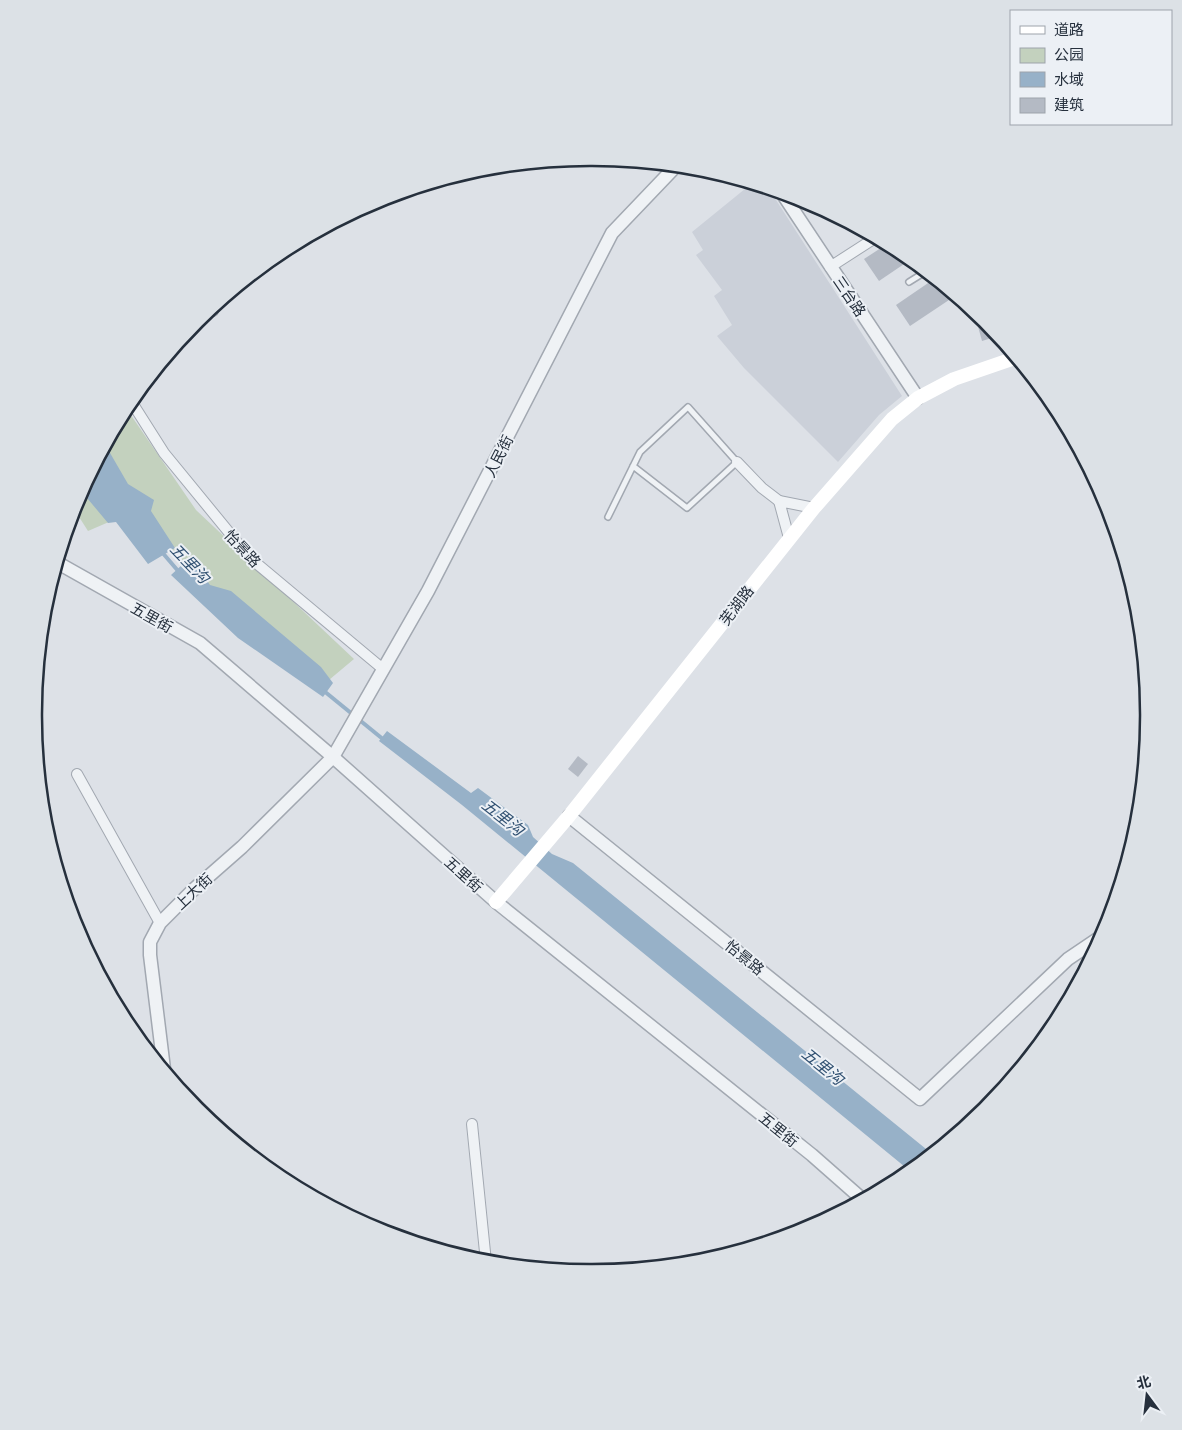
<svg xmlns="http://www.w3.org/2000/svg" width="1182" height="1430" font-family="'Open Sans','Noto Sans SC',sans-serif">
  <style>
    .built { fill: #cbd0d9 }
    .green { fill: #c3d1be }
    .water { fill: #97b1c8 }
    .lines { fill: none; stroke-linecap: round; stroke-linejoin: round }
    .stream { stroke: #97b1c8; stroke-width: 4 }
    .building { fill: #b4bac4 }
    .service-casing { stroke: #a2a8b1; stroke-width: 8 }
    .minor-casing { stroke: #a2a8b1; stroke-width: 12 }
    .tertiary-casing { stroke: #a2a8b1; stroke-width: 15 }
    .service { stroke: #eff2f5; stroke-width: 5 }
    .minor { stroke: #eff2f5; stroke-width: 10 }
    .tertiary { stroke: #eff2f5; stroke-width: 12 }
    .secondary { stroke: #fff; stroke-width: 14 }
    .labels { text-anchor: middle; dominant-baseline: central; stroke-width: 4; stroke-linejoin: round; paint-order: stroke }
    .street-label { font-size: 15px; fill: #26303d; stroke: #ecf0f5 }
    .water-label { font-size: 16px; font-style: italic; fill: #305071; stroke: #ecf0f5 }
    .rim { fill: none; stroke: #26303d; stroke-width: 2.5 }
  </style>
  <rect width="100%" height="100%" fill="#dde1e7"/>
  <path class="built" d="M751,184l18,5 133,207 -23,19 -41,47 -94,-94 -27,-32 15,-11 -18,-29 8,-6 -26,-35 7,-5 -11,-18z"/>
  <path class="green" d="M126,408l70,102 158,149 -31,26 -134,-111 -50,-65 -51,22 -14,-22 2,-8z"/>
  <g class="water">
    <path d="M106,446l22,38 26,16 -3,11 24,37 -27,16 -32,-42 -8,1 -26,-31z"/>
    <path d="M183,564h12l15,21 21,6 90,76 12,16 -10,14 -85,-59 -67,-63z"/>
    <path d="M387,731l84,62 7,-5 50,37 5,12 19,17 21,9 358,290 -21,18 -448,-366 -83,-64z"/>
  </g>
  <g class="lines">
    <g class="stream">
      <path d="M161,551l18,21"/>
      <path d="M324,691l60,49"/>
    </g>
  </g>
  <g class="building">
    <path d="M887,244l23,16 -31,21 -15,-22z"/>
    <path d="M934,279l21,17 -45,30 -14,-21z"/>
    <path d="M974,312l11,9 13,15 -16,5z"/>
    <path d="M578,756l10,8 -10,13 -10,-8z"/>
  </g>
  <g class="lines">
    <g class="service-casing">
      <g id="service">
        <path d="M909,282l16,-10"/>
        <path d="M608,517l32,-65 48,-45 49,55 -50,46 -54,-42"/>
      </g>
    </g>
    <g class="minor-casing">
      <g id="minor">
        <path d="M830,267l45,-29"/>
        <path d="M212,309l1,2"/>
        <path d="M131,401l33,52 86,105 133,111"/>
        <path d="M737,462l25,26 17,13"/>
        <path d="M789,538l-10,-37 35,7"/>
        <path d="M77,774l83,149"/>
        <path d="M472,1124l14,138"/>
      </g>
    </g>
    <g class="tertiary-casing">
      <g id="tertiary">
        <path d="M782,193l136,205"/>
        <path d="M58,563l142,80 133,114 163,145 316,253 50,44"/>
        <path d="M569,816l351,283 148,-140 34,-23"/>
        <path d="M164,1069l-14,-114v-13l10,-19 33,-33 49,-43 91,-90 95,-166 184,-358 64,-67"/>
      </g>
    </g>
    <use href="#service" class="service"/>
    <use href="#minor" class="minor"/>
    <use href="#tertiary" class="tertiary"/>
    <path class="secondary" d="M496,902l73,-86 245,-308 78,-89 26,-21 36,-19 61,-21"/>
  </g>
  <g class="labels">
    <g class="street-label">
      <text transform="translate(850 296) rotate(56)">三台路</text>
      <text transform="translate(498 456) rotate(-63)">人民街</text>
      <text transform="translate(243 548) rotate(47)">怡景路</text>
      <text transform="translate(736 605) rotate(-52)">芜湖路</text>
      <text transform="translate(152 617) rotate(29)">五里街</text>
      <text transform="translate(464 874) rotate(42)">五里街</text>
      <text transform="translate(193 891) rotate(-43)">上大街</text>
      <text transform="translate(745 957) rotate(39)">怡景路</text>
      <text transform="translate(779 1129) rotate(39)">五里街</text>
    </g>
    <g class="water-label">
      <text transform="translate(190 563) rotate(46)">五里沟</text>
      <text transform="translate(503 817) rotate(38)">五里沟</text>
      <text transform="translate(823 1066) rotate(39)">五里沟</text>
    </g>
  </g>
  <path d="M0 0H1182V1430H0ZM590 166H592A548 548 0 0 1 1140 714V716A548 548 0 0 1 592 1264H590A548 548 0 0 1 42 716V714A548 548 0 0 1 590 166Z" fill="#dce1e6" fill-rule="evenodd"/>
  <path class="rim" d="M590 166H592A548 548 0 0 1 1140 714V716A548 548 0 0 1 592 1264H590A548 548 0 0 1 42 716V714A548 548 0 0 1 590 166Z"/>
  <rect x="1010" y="10" width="162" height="115" fill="#ecf0f5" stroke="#9da3ab"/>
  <rect x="1020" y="26" width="25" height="8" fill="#ffffff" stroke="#9da3ab"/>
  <text x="1054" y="35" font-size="15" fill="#26303d">道路</text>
  <rect x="1020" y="48" width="25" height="15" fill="#c3d1be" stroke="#9da3ab"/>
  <text x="1054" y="60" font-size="15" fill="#26303d">公园</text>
  <rect x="1020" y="72" width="25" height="15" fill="#97b1c8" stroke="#9da3ab"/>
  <text x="1054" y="85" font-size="15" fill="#26303d">水域</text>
  <rect x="1020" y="98" width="25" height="15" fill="#b4bac4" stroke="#9da3ab"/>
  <text x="1054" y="110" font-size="15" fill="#26303d">建筑</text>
  <g transform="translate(1147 1395) rotate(345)" stroke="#ecf0f5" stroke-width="4" paint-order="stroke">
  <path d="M0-4L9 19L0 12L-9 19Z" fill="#26303d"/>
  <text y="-8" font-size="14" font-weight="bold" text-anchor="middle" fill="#26303d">北</text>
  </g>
</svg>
